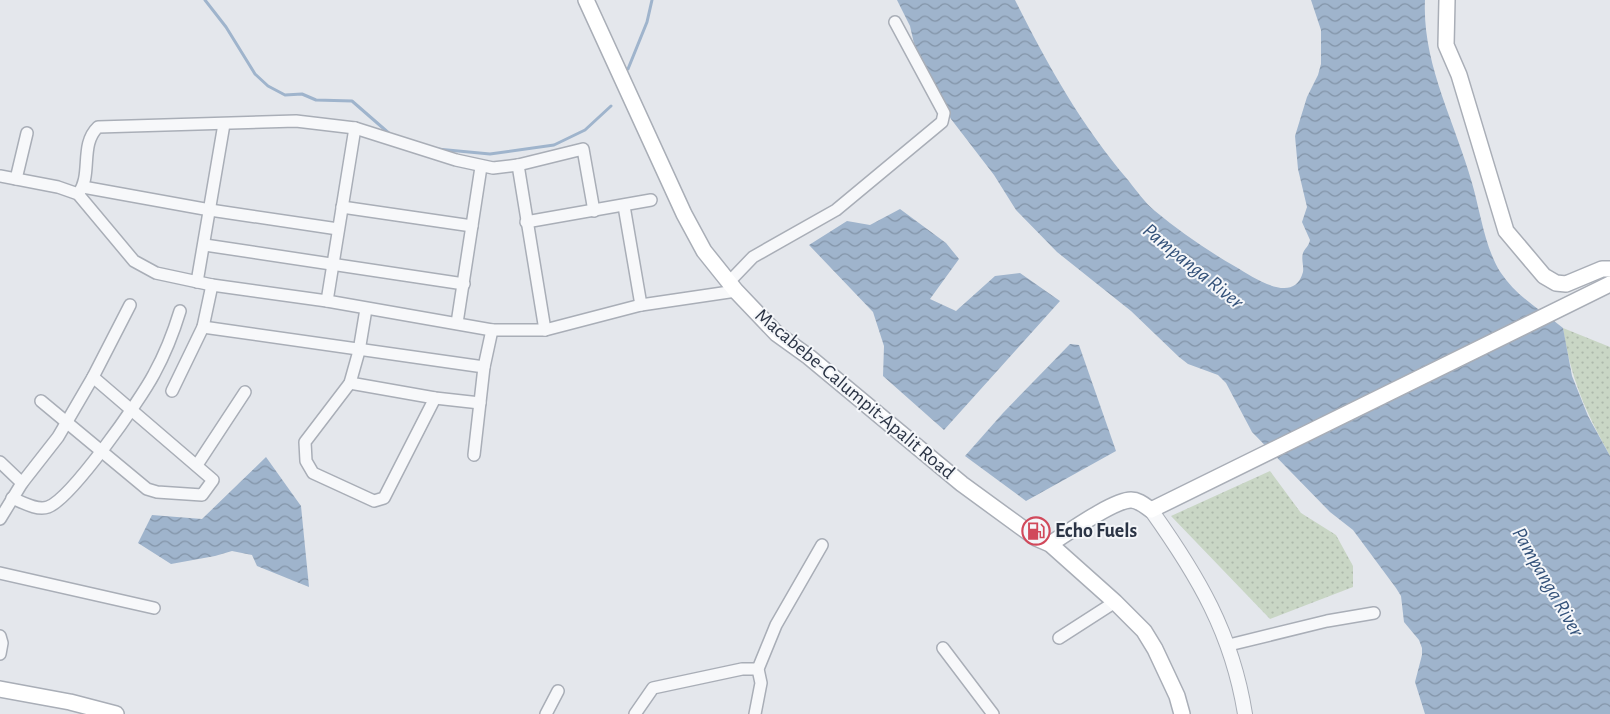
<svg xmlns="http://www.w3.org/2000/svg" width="1610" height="714" font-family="'Alegreya Sans',sans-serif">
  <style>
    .green { fill: url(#green-dots) }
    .water { fill: url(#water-waves) }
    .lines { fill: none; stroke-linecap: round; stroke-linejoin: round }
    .stream { stroke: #9fb4cc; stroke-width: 3 }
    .minor-casing { stroke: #a9aeb7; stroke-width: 14 }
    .tertiary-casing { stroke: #a9aeb7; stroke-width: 16 }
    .secondary-casing { stroke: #a9aeb7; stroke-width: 18 }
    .minor { stroke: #f7f8fa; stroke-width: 11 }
    .tertiary { stroke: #f7f8fa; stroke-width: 14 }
    .secondary { stroke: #fff; stroke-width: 15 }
    .labels { text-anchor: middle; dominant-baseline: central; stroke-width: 4; stroke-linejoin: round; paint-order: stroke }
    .street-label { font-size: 20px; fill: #2b3445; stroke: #f4f6f9 }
    .poi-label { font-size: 20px; font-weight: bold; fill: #2b3445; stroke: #f4f6f9; text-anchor: start }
    .water-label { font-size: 21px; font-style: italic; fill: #34527a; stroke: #f4f6f9 }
  </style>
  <defs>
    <pattern id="green-dots" width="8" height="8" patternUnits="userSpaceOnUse" patternTransform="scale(1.25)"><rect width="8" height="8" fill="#c9d6c5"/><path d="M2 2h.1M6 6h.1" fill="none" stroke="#adb8ab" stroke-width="1.8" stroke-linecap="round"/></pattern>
    <pattern id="water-waves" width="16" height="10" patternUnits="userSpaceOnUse" patternTransform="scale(1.25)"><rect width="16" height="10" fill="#9fb4cc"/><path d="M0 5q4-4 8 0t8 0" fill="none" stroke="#8293a7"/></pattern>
  </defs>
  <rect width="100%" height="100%" fill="#e4e7ec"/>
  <g class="green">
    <path d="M1563,328l47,19v109c-25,-46 -39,-76 -47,-128z"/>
    <path d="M1270,471l31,42 35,22 17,31v21l-83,32 -99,-103z"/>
  </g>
  <g class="water">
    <path d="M897,0h118c32,64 66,125 113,180 8,10 17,23 27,31 25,21 53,40 81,56 17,10 58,39 67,5 1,-6 -2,-13 0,-19 2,-5 6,-7 7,-13l-8,-18 5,-15 -9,-38 -3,-33 12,-39 11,-22 3,-11v-34l-10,-30h114c-3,64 30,122 47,183 8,27 13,66 29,90 15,23 41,38 62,55l9,48 16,40 22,40v258h-185l-10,-32 7,-27v-7l-3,-8 -15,-18 -3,-26 -5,-8 -43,-58 -23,-18 -78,-80 -26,-49 -8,-8 -30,-11 -9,-7 -48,-46 -74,-59 -41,-42 -22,-35 -43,-56 -36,-71 -5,-22z"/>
    <path d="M900,209l46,34 13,16 -29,40 26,12 39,-35 25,-3 40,28 -116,129 -61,-54 1,-30 -11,-34 -64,-67 38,-24 23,4z"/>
    <path d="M1070,344l9,1 37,106 -90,50 -61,-45 38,-43z"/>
    <path d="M266,457l35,49 8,81 -52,-21 -5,-11 -20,-4 -17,5 -44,8 -33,-21 14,-28 50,4z"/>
  </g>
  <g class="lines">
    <g class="stream">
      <path d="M205,0l21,27 29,47 13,12 17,9 17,-1 14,6 36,1 39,34"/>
      <path d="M628,69l19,-47 5,-22"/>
      <path d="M437,149l53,5 64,-9 31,-15 26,-24"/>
    </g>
    <g class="minor-casing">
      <g id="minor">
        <path d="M518,165l27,165"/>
        <path d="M0,176l58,11 20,7 56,67 22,12 56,12 115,16 165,29h53l96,-25 95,-14"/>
        <path d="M16,179l11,-46"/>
        <path d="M83,187l127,23 128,19"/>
        <path d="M78,194c15,-19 1,-49 20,-67l198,-6 59,7 101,32 37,8 25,-3 65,-16 11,62"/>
        <path d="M624,206l17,99"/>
        <path d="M342,207l130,19"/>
        <path d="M526,222l125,-22"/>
        <path d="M205,245l259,39"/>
        <path d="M197,282l27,-158"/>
        <path d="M729,282l24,-25 83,-47 106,-88 2,-9 -49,-91"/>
        <path d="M327,301l28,-173"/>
        <path d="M366,309l-7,42 -9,32 -45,59 1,19 7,12 61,28 10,-3 51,-100"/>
        <path d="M457,323l24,-156"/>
        <path d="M203,327l281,40"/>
        <path d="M350,383l85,15 45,5"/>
        <path d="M172,391l31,-64 9,-42"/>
        <path d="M41,401l106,88 10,3 45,3 11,-15 -120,-103"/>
        <path d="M474,455l10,-88 8,-37"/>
        <path d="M0,462l22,21"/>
        <path d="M197,465l48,-73"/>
        <path d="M12,498c10,4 25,13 36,9 23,-8 93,-108 106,-133 11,-20 19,-40 26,-63"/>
        <path d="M0,519l22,-36 36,-46 35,-60 37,-72"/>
        <path d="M0,573l154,35"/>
        <path d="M0,636l2,7 -2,11"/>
        <path d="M1059,638l56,-36"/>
        <path d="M1229,645l98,-24 47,-8"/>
        <path d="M943,648l50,66"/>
        <path d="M546,714l12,-23"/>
        <path d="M635,714l18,-26 89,-19h16"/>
        <path d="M755,714l6,-31 -3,-14 18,-44 46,-80"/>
      </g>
    </g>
    <g class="tertiary-casing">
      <path id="tertiary" d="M1151,510c47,66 81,123 94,204"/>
    </g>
    <g class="secondary-casing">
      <g id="secondary">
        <path d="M586,0l98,214 20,37 32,40 41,43 32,23 153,127 74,54 14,6 65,58 29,29 11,18 22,47 5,18"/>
        <path d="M1447,0l-1,45 13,30 47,156 38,45 12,7 10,1 36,-15h8"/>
        <path d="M1050,544c16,-10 63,-44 81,-44 8,0 14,6 20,10l459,-226"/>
        <path d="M0,689l70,13 46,12"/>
      </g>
    </g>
    <use href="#minor" class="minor"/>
    <use href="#tertiary" class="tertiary"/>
    <use href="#secondary" class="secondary"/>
  </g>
  <defs>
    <g id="fuel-ring" transform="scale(1.4375)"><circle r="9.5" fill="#f4f6f9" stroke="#d1495b" stroke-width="1.5"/><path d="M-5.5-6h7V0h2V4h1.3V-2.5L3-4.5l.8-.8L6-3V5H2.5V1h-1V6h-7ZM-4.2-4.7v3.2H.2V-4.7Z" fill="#d1495b"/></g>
  </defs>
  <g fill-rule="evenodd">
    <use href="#fuel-ring" x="1036" y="531"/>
  </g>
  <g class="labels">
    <g class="street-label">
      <text transform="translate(855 394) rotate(40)">Macabebe-Calumpit-Apalit Road</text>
    </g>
    <g class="poi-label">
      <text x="1055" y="531">Echo Fuels</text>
    </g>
    <g class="water-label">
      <text transform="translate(1193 266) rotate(39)">Pampanga River</text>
      <text transform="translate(1548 582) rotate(60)">Pampanga River</text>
    </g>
  </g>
</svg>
